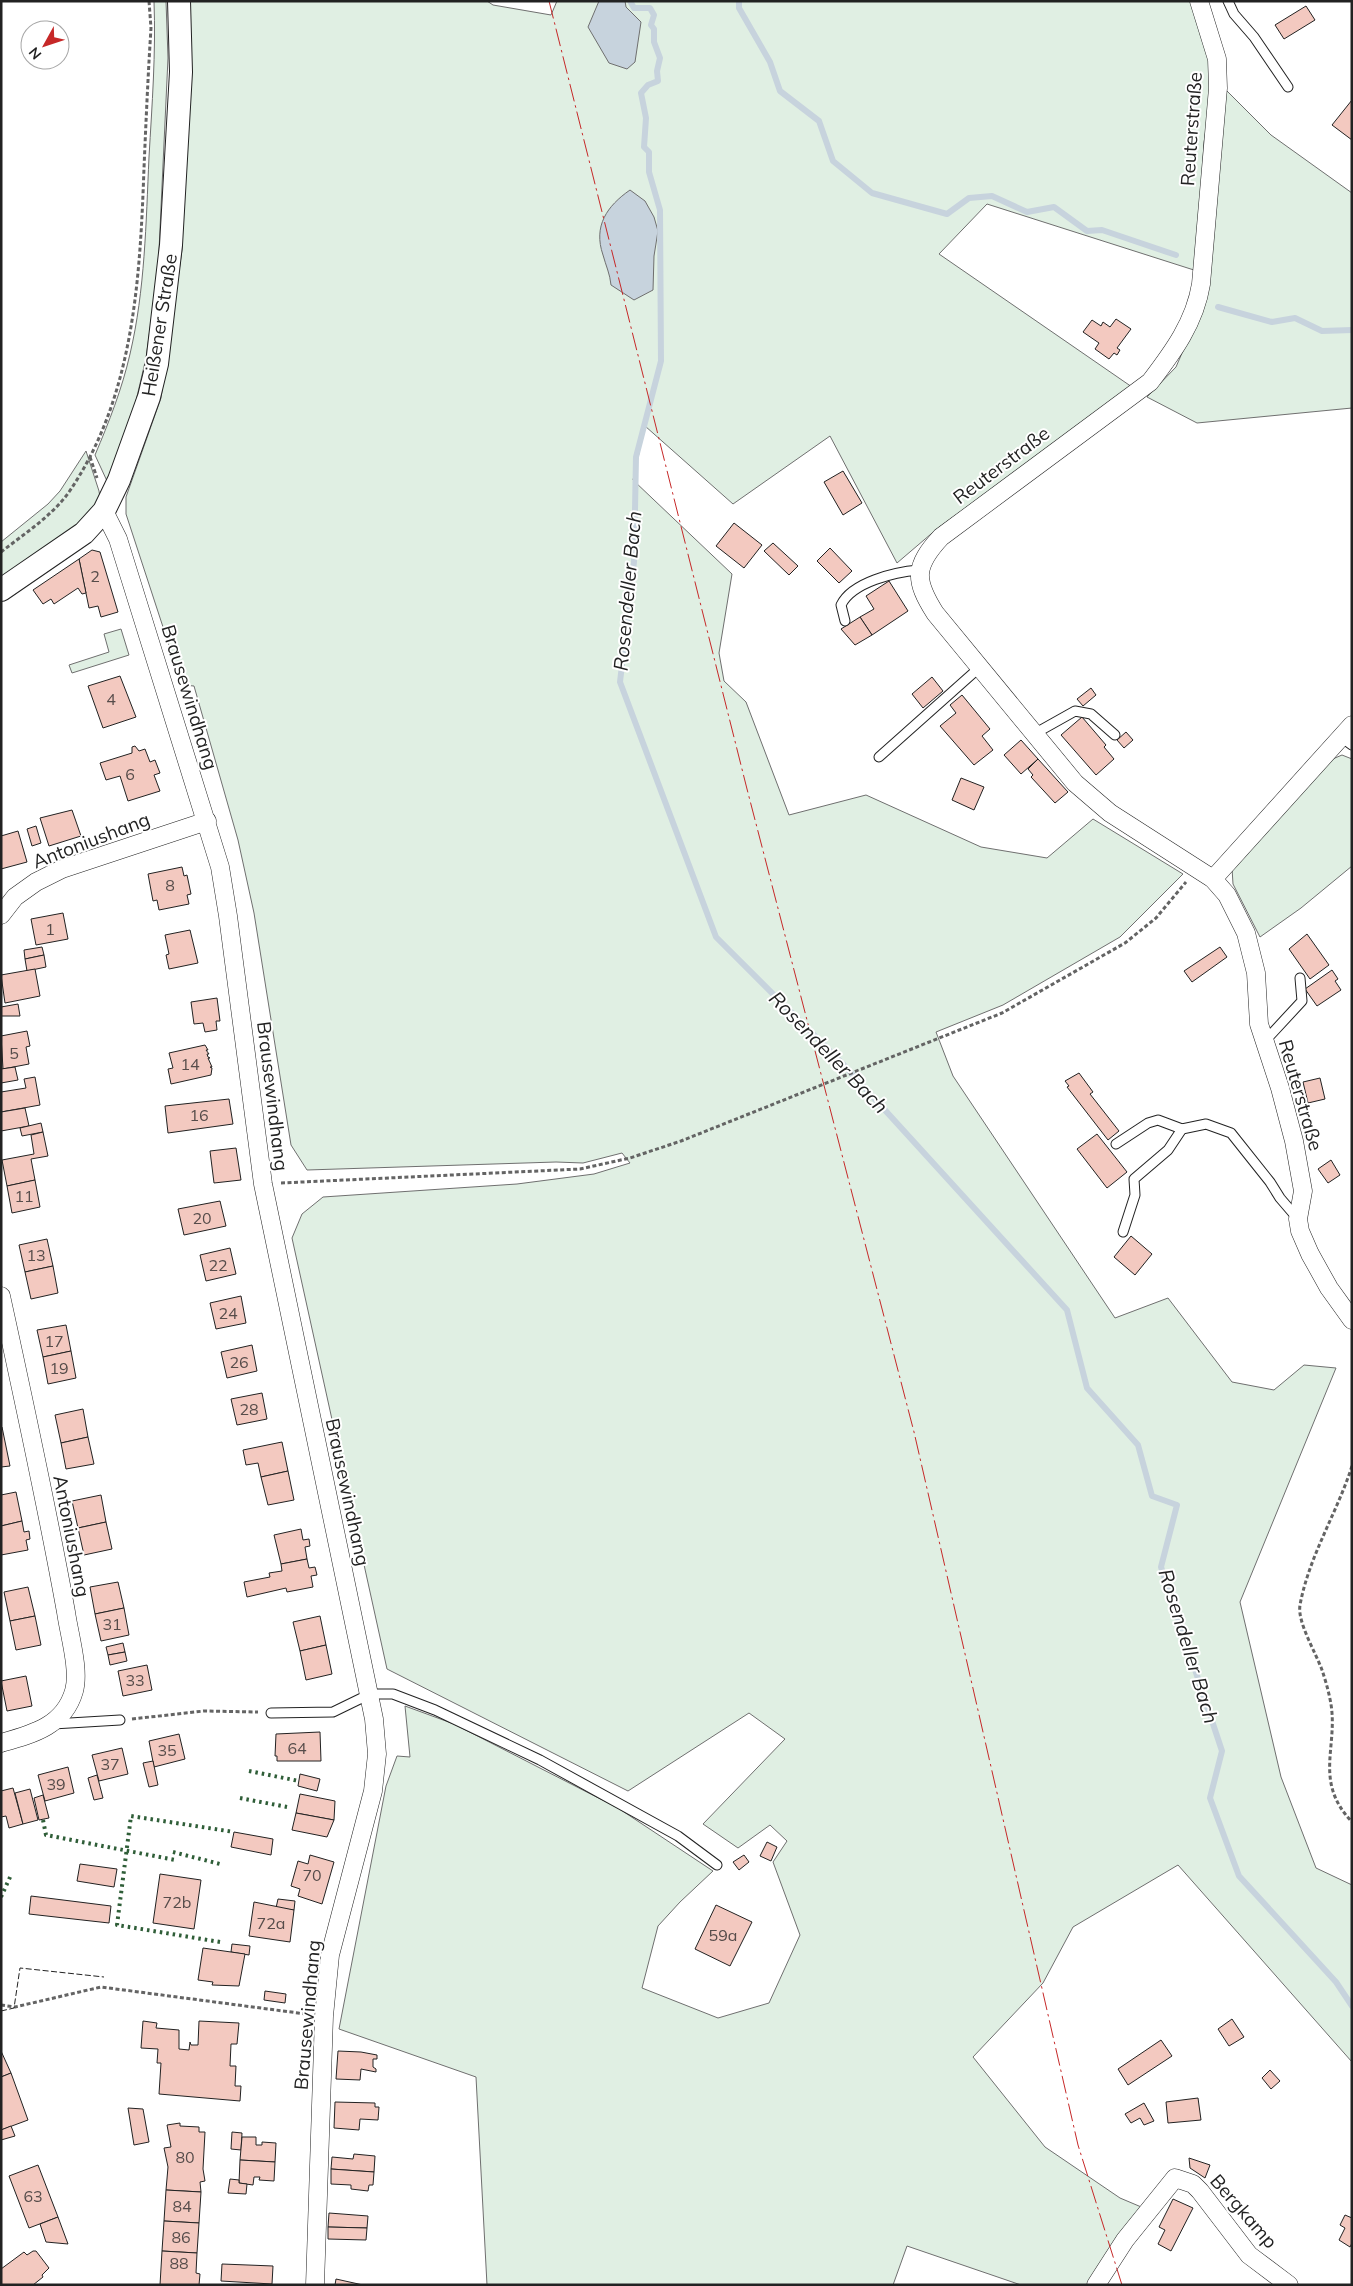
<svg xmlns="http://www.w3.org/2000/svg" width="1353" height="2286" font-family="Mulish,sans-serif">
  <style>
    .green { fill: #e0efe3; stroke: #6f6f6f }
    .water { fill: #c7d3dd; stroke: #6f6f6f }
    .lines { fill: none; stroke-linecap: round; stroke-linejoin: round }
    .stream { stroke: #c7d3dd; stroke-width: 6 }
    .building { fill: #f3c9c0; stroke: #222 }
    .service-casing { stroke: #222; stroke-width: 11 }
    .minor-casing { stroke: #222; stroke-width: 19 }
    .tertiary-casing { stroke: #222; stroke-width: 24 }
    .path { stroke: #646464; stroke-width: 3; stroke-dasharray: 4 2.5; stroke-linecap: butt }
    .service { stroke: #fff; stroke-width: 9 }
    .minor { stroke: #fff; stroke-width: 18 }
    .tertiary { stroke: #fff; stroke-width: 22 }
    .hedge { stroke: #2f5e38; stroke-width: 4; stroke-dasharray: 2.5 4; stroke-linecap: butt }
    .fence { stroke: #222; stroke-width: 1; stroke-dasharray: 6 2.5; stroke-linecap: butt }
    .power { stroke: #c62828; stroke-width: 1; stroke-dasharray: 18 4 2.5 4; stroke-linecap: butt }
    .labels { text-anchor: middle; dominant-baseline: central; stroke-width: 4; stroke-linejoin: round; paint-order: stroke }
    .number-label { font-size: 16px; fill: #564c4a }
    .street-label { font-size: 19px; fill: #222; stroke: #fff }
    .water-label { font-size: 20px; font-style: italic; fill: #222; stroke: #fff }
  </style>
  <rect width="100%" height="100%" fill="#fff"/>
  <g class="green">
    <path d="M154,1h12l2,57 -10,214 -12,86 -11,47 -28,76 -12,-26c14,-33 27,-66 35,-101 15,-64 16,-131 19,-197 3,-52 7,-104 5,-156z"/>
    <path d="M187,1h300l6,4 58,10 6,-14h638l7,18 11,70 -9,53 -7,129 -210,-67 -48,50 193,133 -194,141 -41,35 -67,-127 -97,68 -88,-78 -12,54 99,94 -13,79 5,28 22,21 43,113 77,-20 115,52 66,11 46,-39 90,55 -63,63 -117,68 -67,27 17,44 162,242 53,-20 64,84 42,8 30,-25 32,3 -96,234 41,175 35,91 36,17v177l-174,-197 -105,62 -30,56 -70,74 72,90 75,51 26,11 -52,76h-73l-114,-39 -14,39h-406l-11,-208 -137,-48 47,-243 11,-30 13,1 -5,-51 49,18 164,84 95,63 -33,31 -22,24 -16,62 76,30 51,-15 31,-68 -27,-73 14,-21 -17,-16 -32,23 -35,-24 82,-85 -36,-26 -121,78 -241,-122 -95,-431 10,-24 21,-17 194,-13 77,-10 36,-11 -8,-10 -39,10 -27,-1 -249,8 -16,-25 -37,-232 -16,-73 -44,-154 -12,-1 -56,-171v-17l35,-99 21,-148z"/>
    <path d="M1224,88l47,47 81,58v215l-155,15 -50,-26 29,-30 31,-72z"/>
    <path d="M86,451l13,40 3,20 -101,77v-46l47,-38 12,-13z"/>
    <path d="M121,629l8,26 -57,18 -3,-8 40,-13 -5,-18z"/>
    <path d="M1342,755l10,4v107l-51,42 -41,29 -27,-53 -1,-16 96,-107z"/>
  </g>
  <g class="water">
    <path d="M599,1h26l1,6 15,15 -6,40 -8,7 -18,-6 -21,-36z"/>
    <path d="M630,190l15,11 9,16 4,14 -4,25 -1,34 -19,10 -23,-15c-1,-11 -5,-19 -8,-30 -10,-29 4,-49 27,-65z"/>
  </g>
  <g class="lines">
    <g class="stream">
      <path d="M630,1l4,7h16l4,7 -3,10 3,4v13l6,16 -3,13 1,10 -10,4 -7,8 5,25 -2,29 5,5v20l11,38 1,151 -25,96 -2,105 -14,120 96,255 127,127 224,246 20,78 51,57 14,51 25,9 -16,62 61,184 -12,47 29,78 97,106 16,24"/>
      <path d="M739,1v7l31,54 10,29 39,30 14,40 39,32 75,21 22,-16 23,-2 35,16 27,-5 33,24 15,-1 74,25"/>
      <path d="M1218,307l54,15 23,-4 27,13 30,-1"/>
    </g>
  </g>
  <g class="building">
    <path d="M1306,6l9,14 -31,19 -9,-14z"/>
    <path d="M1352,100v40l-20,-15z"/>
    <path d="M1116,319l15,10 -14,19 3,2 -3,5 -3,-2 -5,6 -14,-10 4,-6 -16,-11 9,-12 9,6 2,-4 7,5z"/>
    <path d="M843,471l19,32 -19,12 -19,-33z"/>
    <path d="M734,523l28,22 -18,23 -28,-22z"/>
    <path d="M773,543l25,23 -9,9 -25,-24z"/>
    <path d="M830,548l22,23 -13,12 -22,-22z"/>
    <path d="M92,550l8,2 18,60 -17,5 -3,-11 -9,2 -10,-49z"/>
    <path d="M79,559l7,34 -4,1 -4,-6 -24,16 -3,-5 -8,5 -10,-14z"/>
    <path d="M889,581l19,30 -36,24 -12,-18 14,-8 -8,-13z"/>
    <path d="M860,617l12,18 -17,10 -14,-16z"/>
    <path d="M120,676l16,41 -33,11 -15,-42z"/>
    <path d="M932,677l11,14 -20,17 -11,-14z"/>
    <path d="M1091,688l5,7 -13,11 -6,-7z"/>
    <path d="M962,695l28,34 -8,7 11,14 -19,15 -34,-39 16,-13 -6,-8z"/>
    <path d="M1082,717l24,28 -2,2 10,12 -18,16 -35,-40z"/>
    <path d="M1126,732l7,8 -9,8 -7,-8z"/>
    <path d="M1021,740l17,19 -17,15 -17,-19z"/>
    <path d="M135,746l4,5 6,-2 5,13 5,-2 5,13 -6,2 6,16 -32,10 -8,-25 -14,4 -6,-17 32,-10v-6z"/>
    <path d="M1038,759l30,33 -13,11 -24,-26 2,-2 -5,-6z"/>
    <path d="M961,778l23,9 -10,23 -22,-10z"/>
    <path d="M72,810l9,26 -32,10 -9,-28z"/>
    <path d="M36,826l5,17 -9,3 -5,-17z"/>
    <path d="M18,831l9,31 -26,7v-33z"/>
    <path d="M182,867l2,9 3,-1 4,19 -4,1 2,9 -30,6 -2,-10 -4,1 -5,-27z"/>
    <path d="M63,913l5,26 -32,6 -5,-26z"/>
    <path d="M190,930l8,33 -29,6 -3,-14 3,-1 -4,-19z"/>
    <path d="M1307,934l22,31 -19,14 -21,-30z"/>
    <path d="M42,947l2,8 -19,4 -1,-9z"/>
    <path d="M1220,947l7,10 -35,25 -8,-11z"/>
    <path d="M44,955l2,12 -19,4 -2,-12z"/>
    <path d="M35,969l5,27 -35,7 -4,-28z"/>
    <path d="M1332,970l6,9 -3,2 6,9 -24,16 -12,-17z"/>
    <path d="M217,998l3,23h-4l1,9 -12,2 -2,-9 -9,1 -3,-22z"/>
    <path d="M18,1004l2,12h-19v-9z"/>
    <path d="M27,1031l3,15 -4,1 3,17 -26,5 -2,-33z"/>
    <path d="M205,1045l3,5h-2l3,4h-2l1,3 2,1h-2l4,9h-2l2,1 -1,7 -40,9 -3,-15 5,-1 -4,-15z"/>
    <path d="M15,1067l3,13 -17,3v-14z"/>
    <path d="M1079,1073l14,19 -3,2 29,37 -11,9 -41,-53 2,-1 -4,-5z"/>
    <path d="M35,1077l5,28 -39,7v-20l25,-4 -2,-9z"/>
    <path d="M1320,1078l5,21 -17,4 -5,-21z"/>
    <path d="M229,1099l4,25 -65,9 -3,-27z"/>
    <path d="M25,1108l4,18 -28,5v-19z"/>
    <path d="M41,1123l2,9 -21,4 -2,-8z"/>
    <path d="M43,1132l5,24 -17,3 4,21 -28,6 -5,-26 32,-6 -3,-19z"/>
    <path d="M1097,1134l30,38 -20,16 -30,-39z"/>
    <path d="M236,1148l5,32 -27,3 -4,-32z"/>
    <path d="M1331,1160l9,15 -12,8 -10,-14z"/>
    <path d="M35,1180l5,27 -28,6 -5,-27z"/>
    <path d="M220,1201l6,25 -42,9 -6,-26z"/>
    <path d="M1131,1236l21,18 -17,21 -21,-18z"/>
    <path d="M47,1239l6,27 -28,6 -6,-27z"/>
    <path d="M230,1248l6,26 -30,7 -6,-26z"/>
    <path d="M53,1266l5,27 -27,6 -6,-27z"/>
    <path d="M241,1296l5,27 -30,6 -6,-26z"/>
    <path d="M66,1325l5,26 -28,6 -6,-27z"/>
    <path d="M252,1345l5,26 -30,7 -6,-26z"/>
    <path d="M71,1351l5,27 -28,6 -5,-27z"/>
    <path d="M262,1393l5,26 -30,6 -6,-26z"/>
    <path d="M83,1409l5,28 -27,6 -6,-28z"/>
    <path d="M2,1427l8,39 -9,1v-39z"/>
    <path d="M88,1437l6,27 -28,5 -5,-26z"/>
    <path d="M282,1442l6,29 -27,6 -3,-14 -12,2 -3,-15z"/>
    <path d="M288,1471l6,29 -26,5 -7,-28z"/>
    <path d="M16,1492l6,29 -21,5v-31z"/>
    <path d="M101,1495l5,27 -28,6 -6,-27z"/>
    <path d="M22,1521l2,11 5,-1 1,8 -4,1 2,10 -27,5v-29z"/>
    <path d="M106,1522l6,27 -28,6 -6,-27z"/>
    <path d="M301,1529l2,11 6,-1 1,7 -5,1 2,12 -26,5 -7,-29z"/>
    <path d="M307,1559l2,9 6,-1 2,8 -6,1 2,11 -26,5 -1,-4 -39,9 -3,-15 26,-5 -1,-4 13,-2 -1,-7z"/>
    <path d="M118,1582l6,26 -29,6 -5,-27z"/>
    <path d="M28,1587l7,29 -25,5 -6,-29z"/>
    <path d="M124,1608l5,27 -28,6 -6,-27z"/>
    <path d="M35,1616l6,29 -25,5 -6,-29z"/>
    <path d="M320,1616l6,29 -26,6 -7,-29z"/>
    <path d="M123,1643l2,9 -17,3 -2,-8z"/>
    <path d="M326,1645l6,29 -26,6 -6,-29z"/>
    <path d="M125,1652l2,9 -17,4 -2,-10z"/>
    <path d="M147,1665l5,25 -29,6 -5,-25z"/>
    <path d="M26,1676l6,30 -25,5 -6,-30z"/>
    <path d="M320,1732l1,29h-44v-5h-2l1,-22z"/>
    <path d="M179,1734l6,25 -31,8 -5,-26z"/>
    <path d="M122,1748l6,26 -29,7 -7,-26z"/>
    <path d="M153,1761l5,24 -9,2 -6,-24z"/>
    <path d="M68,1767l6,26 -29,8 -7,-26z"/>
    <path d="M300,1774l20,5 -3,12 -19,-5z"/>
    <path d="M97,1775l6,23 -9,2 -6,-22z"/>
    <path d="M13,1788l10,36 -14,4 -3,-12 -5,1v-26z"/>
    <path d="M30,1789l8,31 -15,4 -8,-31z"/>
    <path d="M300,1794l35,7 -1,19 -38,-7z"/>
    <path d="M43,1795l6,23 -10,2 -5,-22z"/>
    <path d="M296,1813l38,7 -7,17 -35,-7z"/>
    <path d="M234,1832l39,7 -2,16 -40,-8z"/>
    <path d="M767,1842l10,5 -6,14 -11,-5z"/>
    <path d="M310,1855l24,7 -12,42 -24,-8 2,-7 -9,-3 7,-25 10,3z"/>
    <path d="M744,1855l5,7 -10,8 -6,-8z"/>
    <path d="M80,1864l37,5 -3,18 -37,-6z"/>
    <path d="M160,1874l41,6 -7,49 -41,-6z"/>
    <path d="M31,1896l80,10 -2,17 -80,-9z"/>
    <path d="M278,1899l17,2 -1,9 -18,-2z"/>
    <path d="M254,1902l40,8 -4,32 -41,-6z"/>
    <path d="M716,1905l36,17 -22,44 -35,-17z"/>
    <path d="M232,1944l18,2 -1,9 -18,-3z"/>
    <path d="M203,1948l42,6 -6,32 -27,-1 1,-3 -15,-2z"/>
    <path d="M265,1991l21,3 -1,9 -21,-3z"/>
    <path d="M1232,2019l12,18 -15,9 -11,-17z"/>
    <path d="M143,2021l14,2 -1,5 23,2v19l10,1 1,-8 1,3h7l1,-24 40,2 -2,21h-6l-1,22h6l-1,20h6l-1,15 -81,-7 2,-31h-4l1,-14 -17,-1z"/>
    <path d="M1161,2040l11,16 -44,29 -10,-16z"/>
    <path d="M1,2051l10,22 -10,4z"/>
    <path d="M338,2051l23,1 16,3v4h-4v8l3,2v3l-15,-3 -1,11 -24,-1z"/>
    <path d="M1270,2070l10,11 -9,8 -9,-11z"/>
    <path d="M11,2073l17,47 -27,10v-53z"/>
    <path d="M1198,2098l3,22 -33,3 -2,-21z"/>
    <path d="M335,2102l40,1v4h4l-1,13 -18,-1 -1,11 -25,-2z"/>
    <path d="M1144,2103l10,18 -10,4 -4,-7 -9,5 -6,-9z"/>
    <path d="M128,2108l15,1 6,33 -15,3z"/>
    <path d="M180,2123v3l19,1v5h6l-2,37 2,12 -5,1 1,10 -35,-2 2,-23 -4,-19 7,-1 -4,-22z"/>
    <path d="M11,2126l4,10 -14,4v-10z"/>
    <path d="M232,2132l10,1 -1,17 -10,-1z"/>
    <path d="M242,2137h14v8h6v-3l14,1 -1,19 -35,-2z"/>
    <path d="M354,2154l21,2 -1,16 -43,-3 1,-12 21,2z"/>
    <path d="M1189,2158l21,7 -5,13 -15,-10z"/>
    <path d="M240,2160l35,2 -1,19 -15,-1 1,-3h-6l-1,8 -14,-2z"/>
    <path d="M38,2165l20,52 -29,11 -20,-52z"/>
    <path d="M331,2169l43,3 -1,13h-4l-1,6 -17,-2v-4l-20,-1z"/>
    <path d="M230,2179l9,1v3l8,1 -1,10 -18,-1z"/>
    <path d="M166,2190l35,2 -2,31 -35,-2z"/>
    <path d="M1173,2199l20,9 -22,43 -13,-7 7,-14 -6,-3z"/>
    <path d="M329,2213l39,3 -1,12 -39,-1z"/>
    <path d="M1345,2215l7,3v25l-2,4 -11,-7 6,-12 -5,-3z"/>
    <path d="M58,2217l10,27 -22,-2 -6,-18z"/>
    <path d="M164,2221l35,2 -2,30 -35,-2z"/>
    <path d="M328,2227l39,1 -1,12 -38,-1z"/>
    <path d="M33,2251h3l13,17 -7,7 1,2 -10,8h-32v-16l23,-17 3,3z"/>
    <path d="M162,2251l35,2 -1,20 4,1 -1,11h-39z"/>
    <path d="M222,2264l51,2 -1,18 -51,-3z"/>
    <path d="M336,2279l27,6h-28z"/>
  </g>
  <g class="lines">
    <g class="service-casing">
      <g id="service">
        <path d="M1228,1l6,13 20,23 34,50"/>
        <path d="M845,621l-4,-16c11,-23 54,-33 78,-35"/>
        <path d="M1034,734l41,-23 16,3 24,21"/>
        <path d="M1341,737l11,8"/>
        <path d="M879,757l101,-90"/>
        <path d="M1264,1042l38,-41 -2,-23"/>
        <path d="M1116,1144l32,-21 10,-3 24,9 24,-5 25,9 39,49 10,16 18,21"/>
        <path d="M1123,1232l12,-37 -1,-16 34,-29 14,-21"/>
        <path d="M271,1713l62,-1 37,-18h23l42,16 105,50 138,76 39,29"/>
        <path d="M53,1724l67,-4"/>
      </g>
    </g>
    <g class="minor-casing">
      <g id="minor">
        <path d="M1199,1l18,58 1,29 -17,196c-6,38 -28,68 -51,98l-209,155c-27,29 -27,43 -6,76l140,170 35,30 103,66 14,16 19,38 10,40 3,51 21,64 14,53 9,50 -5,28 2,12 10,23 19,34 23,32"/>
        <path d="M104,511l14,28 102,328 8,49 35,268 111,535 3,35 -4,37 -43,164 -6,61 -9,269"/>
        <path d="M1213,879l139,-154"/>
        <path d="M1,915l14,-18 21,-15 26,-13 145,-48"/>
        <path d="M1,1296c23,105 46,211 65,316 3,22 14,58 8,79 -10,35 -41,43 -73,52"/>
        <path d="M1096,2285l29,-45 50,-62 18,6 7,7 49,64 40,30"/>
      </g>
    </g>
    <g class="tertiary-casing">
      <path id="tertiary" d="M1,590l83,-57 20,-22 15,-31 30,-83 8,-33 14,-119 10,-173 -2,-71"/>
    </g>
    <g class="path">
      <path d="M90,457l7,21"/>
      <path d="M1,552c23,-18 51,-36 68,-60 65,-95 71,-213 75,-324 2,-47 4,-93 7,-140l-2,-27"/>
      <path d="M281,1183l299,-14 50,-11 51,-17 321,-128 123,-70 31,-25 30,-36"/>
      <path d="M1352,1466c-15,47 -43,90 -52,139 -3,17 16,48 22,65 3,9 6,19 8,29 10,46 -18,81 22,123"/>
      <path d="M132,1719l72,-8 54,1"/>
      <path d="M1,2005l14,2 86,-20 205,27"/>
    </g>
    <use href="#service" class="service"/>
    <use href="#minor" class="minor"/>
    <use href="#tertiary" class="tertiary"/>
    <g class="hedge">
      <path d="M249,1771l50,10"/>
      <path d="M240,1798l47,9"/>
      <path d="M43,1820l3,15 129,25"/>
      <path d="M173,1852l47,12"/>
      <path d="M1,1897l10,-22"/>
      <path d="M220,1942l-103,-17 14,-109 103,16"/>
    </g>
    <path class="fence" d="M1,2011l13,-3 6,-40 84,9"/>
    <path class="power" d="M549,1l198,788 167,643 164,713 44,140"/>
  </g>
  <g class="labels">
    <g class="number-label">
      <text x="95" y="576">2</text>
      <text x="111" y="699">4</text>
      <text x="130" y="774">6</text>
      <text x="170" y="885">8</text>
      <text x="50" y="929">1</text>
      <text x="14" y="1053">5</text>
      <text x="190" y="1064">14</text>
      <text x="199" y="1115">16</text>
      <text x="24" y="1196">11</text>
      <text x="202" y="1218">20</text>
      <text x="36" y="1255">13</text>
      <text x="218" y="1265">22</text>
      <text x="228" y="1313">24</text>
      <text x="54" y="1341">17</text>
      <text x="239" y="1362">26</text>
      <text x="59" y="1368">19</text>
      <text x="249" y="1409">28</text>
      <text x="112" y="1624">31</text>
      <text x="135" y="1680">33</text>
      <text x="297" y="1748">64</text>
      <text x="167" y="1750">35</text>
      <text x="110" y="1764">37</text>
      <text x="56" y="1784">39</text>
      <text x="312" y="1875">70</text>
      <text x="177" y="1902">72b</text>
      <text x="271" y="1923">72a</text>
      <text x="723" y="1935">59a</text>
      <text x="185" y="2157">80</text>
      <text x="33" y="2196">63</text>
      <text x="182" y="2206">84</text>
      <text x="181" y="2237">86</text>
      <text x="179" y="2263">88</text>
    </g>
    <g class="street-label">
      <text transform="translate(1191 129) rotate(-86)">Reuterstraße</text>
      <text transform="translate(159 325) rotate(-81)">Heißener Straße</text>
      <text transform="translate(1001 465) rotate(-37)">Reuterstraße</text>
      <text transform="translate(190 697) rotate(73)">Brausewindhang</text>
      <text transform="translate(91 840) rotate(-21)">Antoniushang</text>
      <text transform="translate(1301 1095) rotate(74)">Reuterstraße</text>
      <text transform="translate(273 1096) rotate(83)">Brausewindhang</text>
      <text transform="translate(348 1492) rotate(78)">Brausewindhang</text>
      <text transform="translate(72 1536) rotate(79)">Antoniushang</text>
      <text transform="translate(307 2015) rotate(-85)">Brausewindhang</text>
      <text transform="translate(1244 2211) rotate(49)">Bergkamp</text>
    </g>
    <g class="water-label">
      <text transform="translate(627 591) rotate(-85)">Rosendeller Bach</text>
      <text transform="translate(829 1052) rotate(46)">Rosendeller Bach</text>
      <text transform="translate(1189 1646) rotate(73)">Rosendeller Bach</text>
    </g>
  </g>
  <rect width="1353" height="2286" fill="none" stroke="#222222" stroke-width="5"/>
  <g transform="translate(45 45) rotate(230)"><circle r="24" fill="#ffffff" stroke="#a7a7a7"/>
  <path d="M0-4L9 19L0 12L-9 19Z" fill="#c62828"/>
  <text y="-8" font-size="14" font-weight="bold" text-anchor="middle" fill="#222222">N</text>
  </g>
</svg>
